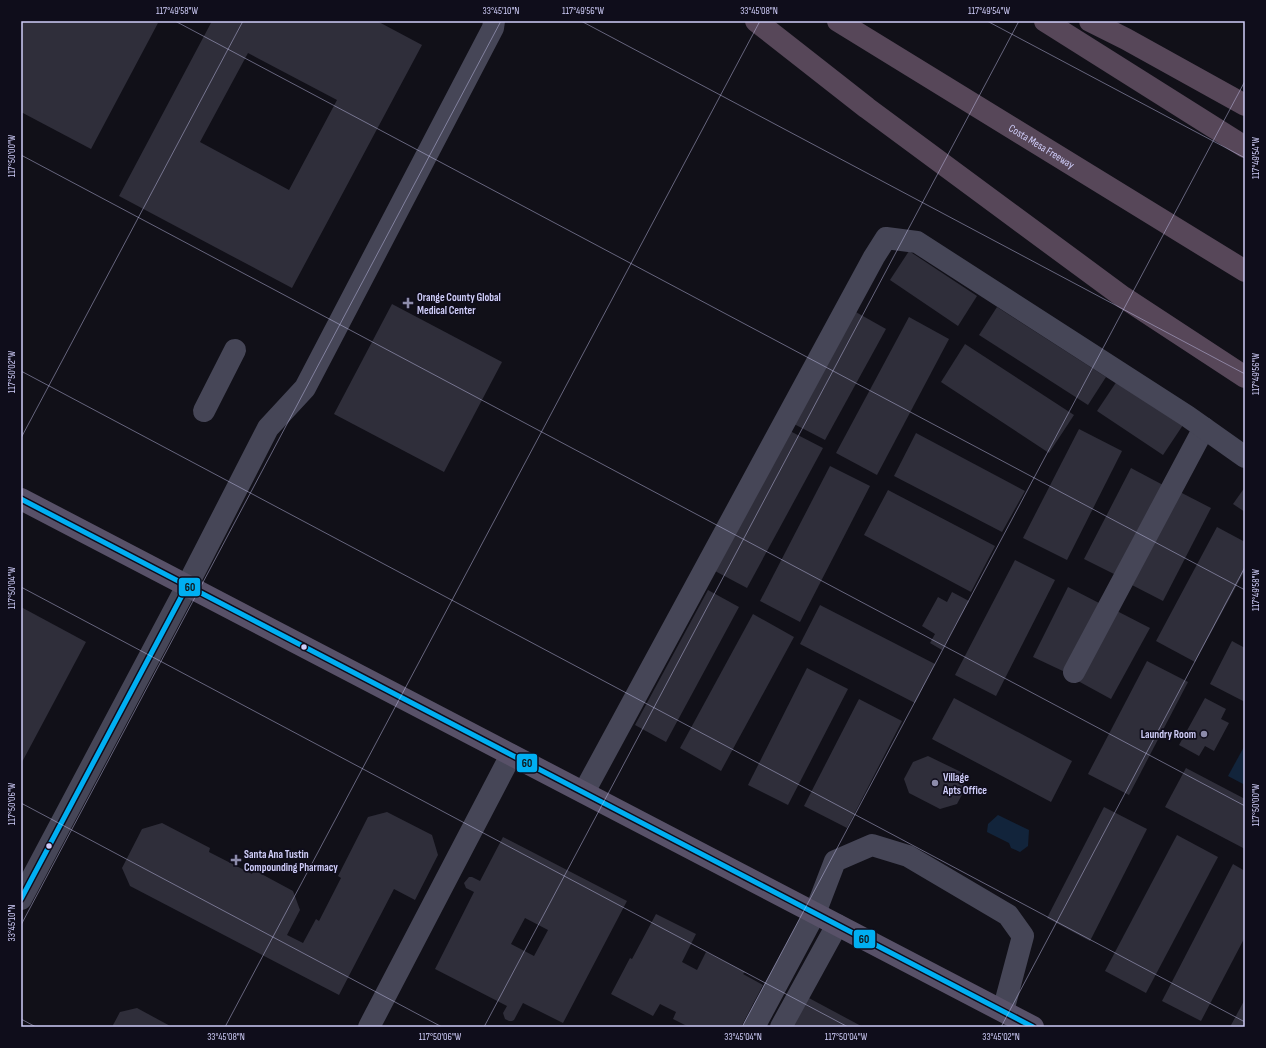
<svg xmlns="http://www.w3.org/2000/svg" width="1266" height="1048" font-family="'Sofia Sans Condensed',sans-serif">
  <style>
    .water { fill: #12243b }
    .building { fill: #2f2e3a; fill-rule: evenodd }
    .lines { fill: none; stroke-linecap: round; stroke-linejoin: round }
    .minor { stroke: #464657; stroke-width: 22 }
    .major { stroke: #585168; stroke-width: 22 }
    .highway { stroke: #574759; stroke-width: 22 }
    .bus-1-casing { stroke: #0f0d1b; stroke-width: 8 }
    .bus-1 { stroke: #00aff2; stroke-width: 5 }
    .ticks { fill: none; stroke: #cfcdf9; stroke-width: 1; stroke-opacity: 0.45 }
    .poi-dot { fill: #8c8baa; stroke: #0f0d1b; stroke-width: 1.5 }
    .bus-dot { fill: #cfcdf9; stroke: #0f0d1b; stroke-width: 1.5 }
    .labels { text-anchor: middle; dominant-baseline: central; stroke-width: 3.5; stroke-linejoin: round; paint-order: stroke }
    .street-label { font-size: 11px; fill: #cfcdf9; stroke: #0f0d1b }
    .poi-label { font-size: 11px; font-weight: bold; fill: #cfcdf9; stroke: #0f0d1b; text-anchor: start }
    .line-badge { stroke: #0f0d1b; stroke-width: 1.5 }
    .pale-badge-label { font-size: 11px; text-anchor: middle; font-weight: bold; fill: #111 }
    .neatline { fill: none; stroke: #cfcdf9; stroke-width: 1.5 }
    .ticks-label { font-size: 10px; text-anchor: middle; fill: #cfcdf9 }
  </style>
  <rect width="100%" height="100%" fill="#111018"/>
  <g class="water">
    <path d="M1245,745v40l-17,-9z"/>
    <path d="M998,815l31,15 -1,16 -8,6 -9,-4 -2,-5 -22,-11 1,-8z"/>
  </g>
  <g class="building">
    <path d="M21,21h132l5,2 -67,126 -70,-37z"/>
    <path d="M212,21h165l45,24 -130,243 -173,-92zM248,53l89,47 -48,90 -89,-48z"/>
    <path d="M909,251l68,45 -19,30 -68,-46z"/>
    <path d="M392,304l110,58 -58,110 -110,-58z"/>
    <path d="M997,307l109,70 -18,28 -109,-70z"/>
    <path d="M854,311l32,18 -61,111 -31,-16z"/>
    <path d="M909,317l40,22 -72,136 -41,-22z"/>
    <path d="M965,344l109,71 -25,38 -108,-71z"/>
    <path d="M1117,381l66,44 -20,30 -66,-44z"/>
    <path d="M1079,429l43,22 -55,109 -44,-22z"/>
    <path d="M790,431l33,17 -76,140 -32,-17z"/>
    <path d="M916,433l109,58 -23,41 -108,-56z"/>
    <path d="M830,466l40,20 -70,136 -40,-21z"/>
    <path d="M1131,468l32,17 -47,90 -32,-16z"/>
    <path d="M1245,487v25l-12,-8z"/>
    <path d="M888,490l107,56 -24,46 -107,-57z"/>
    <path d="M1178,491l33,17 -48,93 -33,-17z"/>
    <path d="M1217,527l28,15v28l-50,92 -39,-21z"/>
    <path d="M1015,560l40,20 -59,116 -41,-21z"/>
    <path d="M1068,587l31,16 -34,69 -32,-15z"/>
    <path d="M708,590l31,17 -73,135 -31,-17z"/>
    <path d="M952,592l17,9 -27,49 -12,-7 5,-9 -13,-8 16,-29 9,5z"/>
    <path d="M820,605l115,59 -20,39 -115,-59z"/>
    <path d="M21,607l65,35 -65,122z"/>
    <path d="M1115,610l35,18 -39,71 -33,-18z"/>
    <path d="M753,614l41,23 -73,134 -41,-23z"/>
    <path d="M1232,641l13,7v54l-35,-18z"/>
    <path d="M1147,661l41,21 -59,113 -41,-21z"/>
    <path d="M807,668l41,21 -60,116 -40,-20z"/>
    <path d="M954,698l118,63 -21,41 -119,-63z"/>
    <path d="M1205,698l21,11 -5,10 8,4 -15,28 -9,-5 -6,10 -20,-11z"/>
    <path d="M859,699l43,22 -55,107 -43,-22z"/>
    <path d="M928,756l33,16 5,15 -9,17 -17,5 -31,-16 -5,-14 9,-17z"/>
    <path d="M1186,768l59,31v50l-80,-42z"/>
    <path d="M1104,807l43,22 -57,112 -43,-23z"/>
    <path d="M387,812l45,23 6,20 -23,45 -21,-11 -55,106 -209,-109 -8,-18 20,-39 20,-6 48,25 -1,4 43,22 2,-4 39,21 7,19 -13,25 16,8 13,-24 3,2 22,-43 -3,-2 30,-59z"/>
    <path d="M1177,835l41,22 -72,136 -41,-22z"/>
    <path d="M503,837l124,64 -64,122 -40,-20 -9,17 -2,1h-3l-4,-2 -2,-6 4,-7 -72,-37 39,-77 -8,-4 -2,-5 5,-6h3l8,4zM525,918l23,12 -14,26 -23,-12z"/>
    <path d="M1233,864l12,7v66l-44,84 -39,-20z"/>
    <path d="M656,914l40,20 -14,28 15,8 9,-18 39,20 -2,2 20,11 -22,42h-52l-16,-8 3,-7 -16,-8 -7,12 -42,-22 19,-36 2,1z"/>
    <path d="M807,997l56,30h-72z"/>
    <path d="M1245,999v28h-15z"/>
    <path d="M137,1008l35,19h-60l8,-15z"/>
  </g>
  <g class="lines">
    <g class="minor">
      <path d="M204,411l31,-61"/>
      <path d="M1074,672l130,-244"/>
      <path d="M584,792l290,-535 12,-19 31,4 270,174 58,41"/>
      <path d="M21,899l166,-313 81,-158 37,-40 188,-360 1,-7"/>
      <path d="M369,1027l142,-272"/>
      <path d="M754,1027l61,-114 20,-52 37,-16 36,11 100,59 15,21 -20,75"/>
      <path d="M781,1027l56,-102"/>
    </g>
    <path class="major" d="M21,499l1012,528"/>
    <g class="highway">
      <path d="M756,21l111,87 138,102 118,87 122,80"/>
      <path id="s1" d="M838,21l407,250"/>
      <path d="M1045,21l200,126"/>
      <path d="M1090,21l36,18 119,66"/>
    </g>
    <g class="bus-1-casing">
      <g id="bus-1">
        <path d="M21,499l1012,528"/>
        <path d="M21,899l166,-313"/>
      </g>
    </g>
    <use href="#bus-1" class="bus-1"/>
  </g>
  <path class="ticks" d="M175,21l1070,569M581,21l664,353M987,21l258,137M21,155l1224,651M21,371l1224,651M21,438l222,-417M21,587l827,440M21,803l421,224M21,925l480,-904M21,1019l15,8M225,1027l535,-1006M484,1027l535,-1006M742,1027l503,-946M1001,1027l244,-460"/>
  <g class="poi-dot">
    <path d="M406 297h4v4h4v4h-4v4h-4v-4h-4v-4h4z"/>
    <circle cx="1204" cy="734" r="4"/>
    <circle cx="935" cy="783" r="4"/>
    <path d="M234 854h4v4h4v4h-4v4h-4v-4h-4v-4h4z"/>
  </g>
  <g class="bus-dot">
    <circle cx="304" cy="647" r="3.5"/>
    <circle cx="49" cy="846" r="3.5"/>
  </g>
  <g class="labels">
    <g class="street-label">
      <text stroke="none"><textPath href="#s1" startOffset="239">Costa Mesa Freeway</textPath></text>
    </g>
    <g class="poi-label">
      <text x="417" y="297">Orange County Global<tspan x="417" dy="13">Medical Center</tspan></text>
      <text x="1196" y="734" text-anchor="end">Laundry Room</text>
      <text x="943" y="777">Village<tspan x="943" dy="13">Apts Office</tspan></text>
      <text x="244" y="854">Santa Ana Tustin<tspan x="244" dy="13">Compounding Pharmacy</tspan></text>
    </g>
  </g>
  <g class="line-badge">
    <rect x="178" y="577" width="23" height="20" rx="4" fill="#00aff2"/>
    <rect x="516" y="753" width="22" height="20" rx="4" fill="#00aff2"/>
    <rect x="853" y="929" width="23" height="20" rx="4" fill="#00aff2"/>
  </g>
  <g class="pale-badge-label">
    <text x="190" y="591">60</text>
    <text x="527" y="767">60</text>
    <text x="864" y="943">60</text>
  </g>
  <rect width="1266" height="1048" fill="none" stroke="#0f0d1b" stroke-width="44"/>
  <rect x="22" y="22" width="1222" height="1004" class="neatline"/>
  <g class="ticks-label">
    <text x="177" y="14">117°49'58"W</text>
    <text x="501" y="14">33°45'10"N</text>
    <text x="583" y="14">117°49'56"W</text>
    <text x="759" y="14">33°45'08"N</text>
    <text x="989" y="14">117°49'54"W</text>
    <text transform="translate(11 156) rotate(-90)" y="4">117°50'00"W</text>
    <text transform="translate(1255 158) rotate(-90)" y="4">117°49'54"W</text>
    <text transform="translate(11 372) rotate(-90)" y="4">117°50'02"W</text>
    <text transform="translate(1255 374) rotate(-90)" y="4">117°49'56"W</text>
    <text transform="translate(11 588) rotate(-90)" y="4">117°50'04"W</text>
    <text transform="translate(1255 590) rotate(-90)" y="4">117°49'58"W</text>
    <text transform="translate(11 804) rotate(-90)" y="4">117°50'06"W</text>
    <text transform="translate(1255 805) rotate(-90)" y="4">117°50'00"W</text>
    <text transform="translate(11 923) rotate(-90)" y="4">33°45'10"N</text>
    <text x="226" y="1040">33°45'08"N</text>
    <text x="440" y="1040">117°50'06"W</text>
    <text x="743" y="1040">33°45'04"N</text>
    <text x="846" y="1040">117°50'04"W</text>
    <text x="1001" y="1040">33°45'02"N</text>
  </g>
</svg>
